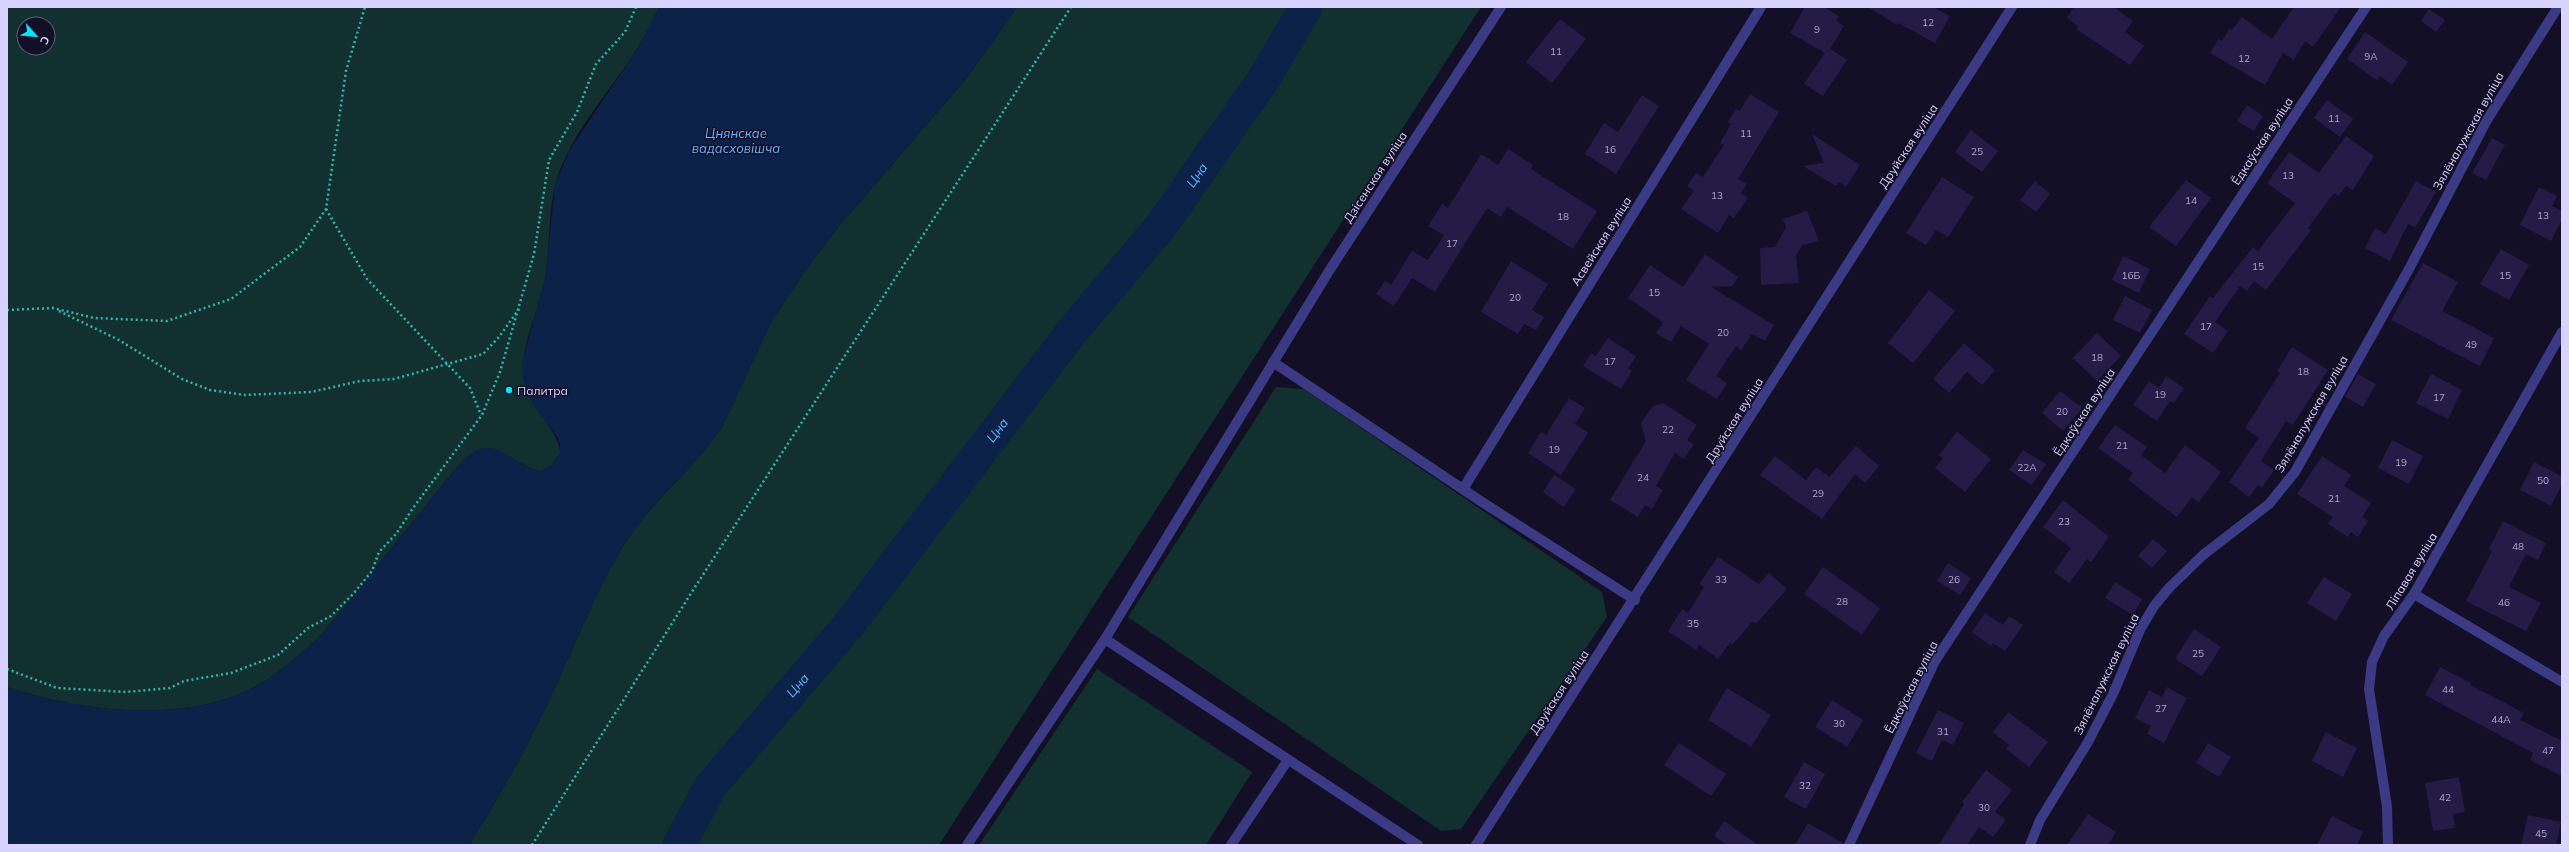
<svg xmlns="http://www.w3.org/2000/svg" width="2569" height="852" font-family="Mulish,sans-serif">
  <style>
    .green { fill: #12302f; fill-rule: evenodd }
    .water { fill: #0c2248 }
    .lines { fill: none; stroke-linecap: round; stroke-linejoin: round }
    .river { stroke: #0c2248; stroke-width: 33 }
    .building { fill: #241b47 }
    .path { stroke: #2fb8b0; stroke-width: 2.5; stroke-dasharray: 2 3; stroke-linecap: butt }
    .minor { stroke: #3d3a85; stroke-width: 10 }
    .poi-dot { fill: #00e5ff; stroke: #130f26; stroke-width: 1.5 }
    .labels { text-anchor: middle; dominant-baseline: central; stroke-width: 3; stroke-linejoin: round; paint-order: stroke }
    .number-label { font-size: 10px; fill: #aca6d1 }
    .street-label { font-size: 12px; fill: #d9d4ff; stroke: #130f26 }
    .poi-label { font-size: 12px; fill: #d9d4ff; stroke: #130f26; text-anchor: start }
    .water-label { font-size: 13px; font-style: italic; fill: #62b6ff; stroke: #130f26 }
  </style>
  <rect width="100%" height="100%" fill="#130f26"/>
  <g class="green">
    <path d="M7,7h652c-7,14 -13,27 -21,40 -25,41 -60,77 -78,123 -13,33 -9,72 -15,107 -4,25 -15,48 -20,73 -3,14 -1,31 4,45 8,22 59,64 10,76 -35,-10 -46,-43 -81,-5l-135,167c-26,25 -52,49 -86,62 -67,27 -163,15 -230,-8zM24,24h24v24h-24z"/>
    <path d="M1017,7h464l-542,838h-470c32,-51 62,-105 87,-160 21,-45 39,-91 64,-134 28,-48 72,-79 102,-124l50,-107 35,-52 32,-42 127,-147z"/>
    <path d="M1276,387l28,2 298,203 5,25 -146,212 -20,2 -313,-214z"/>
    <path d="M1097,669l155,103 -46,73h-227z"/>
  </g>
  <path class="water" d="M659,7h358l-51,72 -127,147 -32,42 -35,52 -50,107c-30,46 -74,75 -102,124 -25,43 -43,89 -64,134 -25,55 -55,109 -87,160h-462v-158c67,23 163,35 230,8 34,-13 60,-37 86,-62l135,-167c36,-39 45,-5 81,5l12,-5 9,-14v-8l-2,-6 -23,-30 -7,-14 -5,-14 -1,-17 23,-84 10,-94 14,-34 69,-103z"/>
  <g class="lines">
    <path class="river" id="s1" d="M679,845l31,-58 137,-160 227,-298 87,-103 104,-149 41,-70"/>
  </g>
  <g class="building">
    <path d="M1805,7h19l15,9 -3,5 8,5 -14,23 17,11 -24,36 -19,-12 21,-31 -35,-20z"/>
    <path d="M1868,7h65l17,9 -15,27 -37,-20 -1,2z"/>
    <path d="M2074,7h40l19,14 -8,11 19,14 -14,19 -54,-36 2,-3 -11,-8z"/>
    <path d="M2294,7h47l-28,40 -8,-6 -11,19 -11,-7 -18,32 -55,-32 8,-14 4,2 7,-12 3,1 10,-13 30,22z"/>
    <path d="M2429,9l16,11 -9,12 -15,-11z"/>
    <path d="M1560,19l26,20 -34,44 -26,-21z"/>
    <path d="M2365,32l43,30 -16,23 -12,-9 -3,4 -30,-21z"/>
    <path d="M1750,94l29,18 -41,67 9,5 -6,9 7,5 -14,20 -5,-3 -11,18 -37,-24 13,-18 -7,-5 9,-13 7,4 21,-32 -4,-2 11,-19 -3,-2 8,-13 4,2z"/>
    <path d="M1642,95l17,11 -43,68 -31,-20 19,-31 14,9z"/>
    <path d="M2327,100l26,19 -13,18 -26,-19z"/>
    <path d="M2247,105l16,11 -9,15 -17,-10z"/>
    <path d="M1971,130l27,21 -16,21 -27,-20z"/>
    <path d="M1812,134l48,31 -14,22 -7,-5 -3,4 -33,-20 21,-3z"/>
    <path d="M2346,136l28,20 -21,34 -7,-4 -8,10 -4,-3 -26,35 3,2 -45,60 -12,-9 -7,10 -7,-5 -25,36 13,9 -15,22 -29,-19 26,-38 3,2 40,-51 5,4 37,-48 -28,-20 22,-31 30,21z"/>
    <path d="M2492,138l13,7 -19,35 -14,-7z"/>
    <path d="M1508,149l25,16 -2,4 66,42 -24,38 -66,-42 -6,10 -14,-9 -52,84 -23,-14 -18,28 -18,-12 9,-13 6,4 21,-34 16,9 16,-25 -16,-9 14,-22 6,4 33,-54 17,11z"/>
    <path d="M1942,177l32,20 -26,40 -12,-7 -10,15 -20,-12z"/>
    <path d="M2186,180l25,18 -35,48 -27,-19z"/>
    <path d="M2035,181l15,13 -14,18 -16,-12z"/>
    <path d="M2416,181l20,11 -21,36 -7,-4 -18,37 -25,-13 10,-20 11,6z"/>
    <path d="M2539,187l18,9 -5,10 10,5v8l-11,22 -31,-16z"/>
    <path d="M1807,211l12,30 -17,4 -6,11 3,27 -38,2 -1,-37 15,-1 11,-20 -3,-8z"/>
    <path d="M2501,249l28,16 -20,35 -29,-16z"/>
    <path d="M1705,254l33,23 -6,9 -21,1 63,38 -9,16 -13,-7 -11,16 -5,-4 -20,30 11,7 -10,16 -31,-19 23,-36 -28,-18 -10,16 -15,-9 7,-11 -35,-24 22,-33 33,22z"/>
    <path d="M2123,256l27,13 -11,24 -27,-13z"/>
    <path d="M1511,261l37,23 -16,26 12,7 -8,13 -12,-6 -6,10 -37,-22z"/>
    <path d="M2423,263l35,19 -16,29 52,27 -14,28 -89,-46z"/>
    <path d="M1929,290l26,21 -42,52 -25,-20z"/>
    <path d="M2125,296l27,14 -12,23 -27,-13z"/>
    <path d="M2097,333l24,23 -24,25 -24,-23z"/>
    <path d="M1608,338l28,18 -8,13 4,2 -11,18 -38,-23 8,-13 5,3z"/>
    <path d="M1964,343l31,27 -13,15 -15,-13 -18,21 -16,-14z"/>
    <path d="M2292,347l36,23 -35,55 -7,-4 -25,40 13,9 -12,18 -4,-3 -9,12 -20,-15 30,-44 -14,-10 35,-55 -3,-2z"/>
    <path d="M2358,374l18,10 -13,23 -18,-10z"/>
    <path d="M2431,374l31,16 -14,29 -32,-16z"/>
    <path d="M2166,376l18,12 -10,15 -4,-2 -13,20 -24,-16 16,-24 10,7z"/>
    <path d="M2060,391l22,17 -19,23 -21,-18z"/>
    <path d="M1569,398l16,10 -10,16 13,9 -27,42 -33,-22 13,-21 5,3z"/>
    <path d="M1663,403l34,22 -10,15 7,4 -10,15 -9,-6 -19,33 7,4 -11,19 -7,-4 -7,12 -28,-17 36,-59 -5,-18 11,-16z"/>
    <path d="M2115,425l32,22 -6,8 24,18 20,-28 36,27 -22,30 -7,-5 -15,20 -49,-37 5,-7 -35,-25z"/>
    <path d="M1957,432l34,27 -26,33 -30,-24 8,-10 -4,-3z"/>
    <path d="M2392,440l31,16 -14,28 -31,-16z"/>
    <path d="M1856,446l23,20 -14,17 -10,-9 -33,45 -62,-44 15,-19 31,24 10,-13 13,10z"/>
    <path d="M2023,450l23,14 -14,21 -23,-15z"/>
    <path d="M2322,456l29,19 -7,11 27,17 -9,14 6,4 -10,16 -7,-5 -3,5 -20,-13 5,-7 -36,-23z"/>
    <path d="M2534,462l28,14v8l-11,22 -31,-16z"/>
    <path d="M1554,475l22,14 -12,18 -21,-15z"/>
    <path d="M2063,500l46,37 -18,25 -4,-3 -18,24 -15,-11 17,-24 -28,-21z"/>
    <path d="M2503,521l43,22 -8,17 -12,-6 -17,33 32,16 -15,28 -60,-30 26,-50 -3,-2z"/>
    <path d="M2153,539l14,12 -15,17 -14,-12z"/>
    <path d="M1718,557l41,27 10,-11 18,16 -31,35 -3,-3 -21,24 -2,-2 -12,16 -19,-14 -3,5 -28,-19 14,-22 6,4 16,-26 -5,-3z"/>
    <path d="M1948,563l23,15 -11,17 -23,-14z"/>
    <path d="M1823,567l57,41 -18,27 -58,-41z"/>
    <path d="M2324,577l28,17 -16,27 -29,-18z"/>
    <path d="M2115,582l27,17 -9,16 -28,-17z"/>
    <path d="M1985,613l18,12 6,-9 14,9 -18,26 -12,-8 -2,3 -19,-14z"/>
    <path d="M2194,629l27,18 -19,29 -27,-17z"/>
    <path d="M2440,667l31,16 -1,2 54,28 -4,7 42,21v35l-32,-16 3,-7 -108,-58z"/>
    <path d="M2167,687l20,11 -23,45 -17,-9 4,-8 -16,-8 14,-28 13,7z"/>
    <path d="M1727,688l44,27 -20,32 -43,-27z"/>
    <path d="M1832,700l31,20 -16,27 -32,-20z"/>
    <path d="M1938,710l26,13 -11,22 -11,-5 -10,21 -16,-8z"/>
    <path d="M2008,712l40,30 -19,25 -23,-18 3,-4 -16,-13z"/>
    <path d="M2326,732l31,16 -14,29 -31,-16z"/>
    <path d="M1679,743l47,31 -15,22 -47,-31z"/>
    <path d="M2208,743l23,14 -12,20 -23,-14z"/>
    <path d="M1804,762l21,12 -19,35 -22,-12z"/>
    <path d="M1986,770l26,20 -17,22 11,8 -13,17 -14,-10 -12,18h-28l25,-41 -2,-2z"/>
    <path d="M2459,777l6,35 -12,2 2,14 -22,3 -8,-48z"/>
    <path d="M2088,814l28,18 -8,13h-41z"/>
    <path d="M2528,815l33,7 -5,23h-35z"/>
    <path d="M2332,816l31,16 -6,13h-40z"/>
    <path d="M1724,821l34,24h-31l-13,-9z"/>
    <path d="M1808,823l35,20v2h-48z"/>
  </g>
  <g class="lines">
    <g class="path">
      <path d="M326,209l41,70 103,109 11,27"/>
      <path d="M7,310l46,-2 41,10 73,3 64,-22 69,-52 26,-38 20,-138 19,-64"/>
      <path d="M59,311l60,29 63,39 28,11 35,5 66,-3 49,-11 34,-2 89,-25 16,-17 20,-28"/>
      <path d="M7,669l50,19 69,4 44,-4 14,-7 47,-8 47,-18 30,-27 23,-12 23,-23 18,-22 7,-19 17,-18 17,-26 69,-93 18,-43 34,-118 15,-94 28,-48 19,-48 29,-32 11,-25"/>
      <path d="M532,845l163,-258 376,-580"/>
    </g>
    <g class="minor">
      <path d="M1273,362l209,140 153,98"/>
      <path d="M1463,489l298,-482"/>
      <path d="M2414,594l148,88"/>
      <path d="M1105,639l313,206"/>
      <path d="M967,845l138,-206 224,-368 172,-264"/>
      <path d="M1231,845l57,-85"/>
      <path d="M1476,845l536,-838"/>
      <path d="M1849,845l86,-184 431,-654"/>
      <path d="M2030,845l10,-25 48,-78 25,-48 27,-64 14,-24 15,-18 34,-33 66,-51 26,-32 114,-203 78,-149 71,-113"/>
      <path d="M2388,845l-1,-38 -18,-118 3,-27 12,-26 30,-42 148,-262"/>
    </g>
  </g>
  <circle class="poi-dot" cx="509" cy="390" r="4"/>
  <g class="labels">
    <g class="number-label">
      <text x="1928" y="22">12</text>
      <text x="1817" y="29">9</text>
      <text x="1556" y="51">11</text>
      <text x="2371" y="56">9А</text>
      <text x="2244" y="58">12</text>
      <text x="2334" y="118">11</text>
      <text x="1746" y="133">11</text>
      <text x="1610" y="149">16</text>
      <text x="1977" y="151">25</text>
      <text x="2288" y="175">13</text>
      <text x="1717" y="195">13</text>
      <text x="2191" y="200">14</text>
      <text x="2543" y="215">13</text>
      <text x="1563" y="216">18</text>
      <text x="1452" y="243">17</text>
      <text x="2258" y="266">15</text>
      <text x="2131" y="275">16Б</text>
      <text x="2505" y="275">15</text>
      <text x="1654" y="292">15</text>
      <text x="1515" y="297">20</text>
      <text x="2206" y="326">17</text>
      <text x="1723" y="332">20</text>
      <text x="2471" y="344">49</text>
      <text x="2097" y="357">18</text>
      <text x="1610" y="361">17</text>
      <text x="2303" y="371">18</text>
      <text x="2160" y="394">19</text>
      <text x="2439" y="397">17</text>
      <text x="2062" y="411">20</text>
      <text x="1668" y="429">22</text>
      <text x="2122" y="445">21</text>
      <text x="1554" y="449">19</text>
      <text x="2401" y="462">19</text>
      <text x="2027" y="467">22А</text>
      <text x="1643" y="477">24</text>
      <text x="2543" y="480">50</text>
      <text x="1818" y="493">29</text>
      <text x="2334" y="498">21</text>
      <text x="2064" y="521">23</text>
      <text x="2518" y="546">48</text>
      <text x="1721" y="579">33</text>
      <text x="1954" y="579">26</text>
      <text x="1842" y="601">28</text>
      <text x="2504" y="602">46</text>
      <text x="1693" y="623">35</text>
      <text x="2198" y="653">25</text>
      <text x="2448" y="689">44</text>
      <text x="2161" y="708">27</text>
      <text x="2501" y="719">44А</text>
      <text x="1839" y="723">30</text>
      <text x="1943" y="731">31</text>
      <text x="2548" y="750">47</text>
      <text x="1805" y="785">32</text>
      <text x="2445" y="797">42</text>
      <text x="1984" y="807">30</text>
      <text x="2541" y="833">45</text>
    </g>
    <g class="street-label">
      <text transform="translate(2468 131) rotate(-61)">Зялёналужская вуліца</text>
      <text transform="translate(2262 141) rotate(-57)">Ёдкаўская вуліца</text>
      <text transform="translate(1908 146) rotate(-57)">Друйская вуліца</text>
      <text transform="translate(1375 177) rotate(-57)">Дзісенская вуліца</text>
      <text transform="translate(1601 241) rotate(-58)">Асвейская вуліца</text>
      <text transform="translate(2084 412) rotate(-57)">Ёдкаўская вуліца</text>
      <text transform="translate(2311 414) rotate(-60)">Зялёналужская вуліца</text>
      <text transform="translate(1734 420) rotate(-58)">Друйская вуліца</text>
      <text transform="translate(2411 571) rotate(-59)">Ліпавая вуліца</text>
      <text transform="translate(2106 674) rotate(-64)">Зялёналужская вуліца</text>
      <text transform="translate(1911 687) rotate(-63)">Ёдкаўская вуліца</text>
      <text transform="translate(1559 692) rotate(-57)">Друйская вуліца</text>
    </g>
    <g class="poi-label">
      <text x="517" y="390">Палитра</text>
    </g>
    <g class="water-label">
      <text x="736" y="133">Цнянскае<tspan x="736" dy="15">вадасховішча</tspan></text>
      <text stroke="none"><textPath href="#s1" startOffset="848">Цна</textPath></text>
      <text stroke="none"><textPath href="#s1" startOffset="524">Цна</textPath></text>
      <text stroke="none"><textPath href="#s1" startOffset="200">Цна</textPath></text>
    </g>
  </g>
  <rect width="2569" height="852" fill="none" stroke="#d9d4ff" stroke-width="16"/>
  <g transform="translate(36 36) rotate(117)"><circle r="19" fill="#130f26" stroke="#625e7d"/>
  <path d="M0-3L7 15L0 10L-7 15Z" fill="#00e5ff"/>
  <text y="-6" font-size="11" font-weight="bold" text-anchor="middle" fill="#d9d4ff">С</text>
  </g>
</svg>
